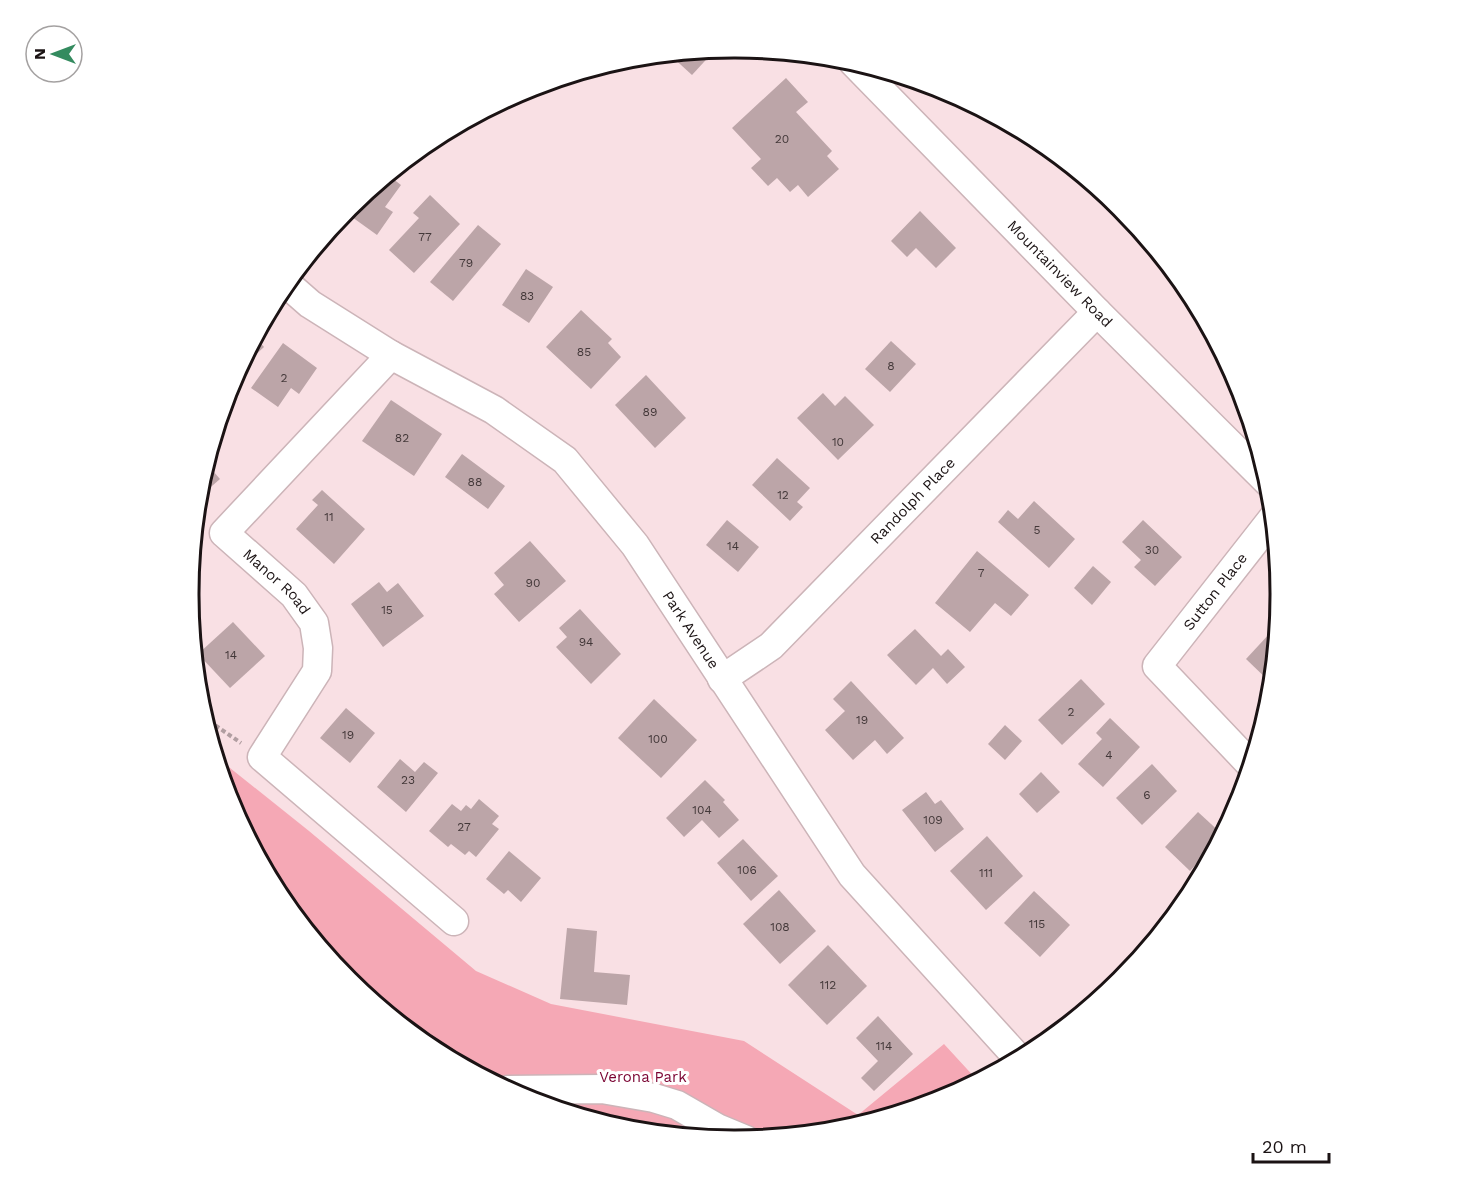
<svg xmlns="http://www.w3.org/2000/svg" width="1469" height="1189" font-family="'Work Sans',sans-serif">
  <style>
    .green { fill: #f5a8b5 }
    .building { fill: #bca5a8 }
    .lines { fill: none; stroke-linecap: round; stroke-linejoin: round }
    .street-casing { stroke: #ccb4b8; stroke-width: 31 }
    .path { stroke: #b19ea1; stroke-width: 4; stroke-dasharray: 4.5 3; stroke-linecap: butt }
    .street { stroke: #fff; stroke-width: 28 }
    .labels { text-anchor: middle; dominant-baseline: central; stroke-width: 6; stroke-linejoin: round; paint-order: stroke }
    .number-label { font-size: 12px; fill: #433839 }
    .street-label { font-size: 15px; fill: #1b1314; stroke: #fff }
    .park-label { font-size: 15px; fill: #7a0332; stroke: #fff }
    .rim { fill: none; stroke: #1b1314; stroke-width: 3 }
  </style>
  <rect width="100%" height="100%" fill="#f9e0e4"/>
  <path class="green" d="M215,756l94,75 167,140 75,33 193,37 114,74 86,-71 34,37 -35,19 -102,31 -107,10 -106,-11 -103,-31 -94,-50 -83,-68 -68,-83 -51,-95z"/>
  <g class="building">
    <path d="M715,50l-23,25 -23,-21z"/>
    <path d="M786,78l22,24 -12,10 36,39 -5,5 12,13 -31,28 -10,-12 -8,7 -13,-14 -9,8 -17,-18 10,-9 -29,-31z"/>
    <path d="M388,175l13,10 -16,22 8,5 -16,23 -32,-23z"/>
    <path d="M1091,184l24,19 -5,5 -22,-22z"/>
    <path d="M430,195l30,29 -46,49 -25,-23 30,-32 -6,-5z"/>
    <path d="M920,211l36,37 -20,20 -20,-20 -9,9 -16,-16z"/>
    <path d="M1133,223l37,45 -2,2 -39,-43z"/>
    <path d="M478,225l23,19 -48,57 -23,-19z"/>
    <path d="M526,269l27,18 -24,36 -27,-18z"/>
    <path d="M1193,298l12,22h-1l-17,-16z"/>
    <path d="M581,310l31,29 -4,4 13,14 -30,32 -45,-42z"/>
    <path d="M255,337l9,10 -28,26z"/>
    <path d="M891,341l25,23 -26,28 -25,-23z"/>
    <path d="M283,343l34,25 -18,26 -8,-6 -13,19 -27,-19z"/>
    <path d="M646,375l40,43 -31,30 -40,-43z"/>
    <path d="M823,393l12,13 10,-10 29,29 -36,35 -41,-42z"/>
    <path d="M391,400l51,34 -28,42 -52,-35z"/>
    <path d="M462,454l43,32 -17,23 -43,-32z"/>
    <path d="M777,458l33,30 -13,14 6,5 -13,14 -38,-36z"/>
    <path d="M206,463l14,16 -23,20 2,-11z"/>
    <path d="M322,490l43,39 -31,35 -38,-35 22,-24 -6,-5z"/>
    <path d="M1034,501l41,38 -26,29 -51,-46 10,-12 10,9z"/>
    <path d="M727,520l32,27 -21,25 -32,-27z"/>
    <path d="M1143,520l39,37 -27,29 -21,-19 7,-7 -19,-18z"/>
    <path d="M530,541l36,40 -47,41 -25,-28 10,-9 -10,-12z"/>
    <path d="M977,551l52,44 -18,21 -16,-13 -25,29 -35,-29z"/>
    <path d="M1093,566l18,16 -19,23 -18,-17z"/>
    <path d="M379,582l8,10 11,-9 26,33 -41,31 -32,-43z"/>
    <path d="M580,609l41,45 -30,30 -35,-37 11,-10 -8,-9z"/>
    <path d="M233,622l32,34 -35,32 -32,-34z"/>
    <path d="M915,629l26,27 7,-7 17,18 -18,17 -14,-16 -17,17 -29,-30z"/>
    <path d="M1271,632l6,6 -5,46 -26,-25z"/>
    <path d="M1081,679l24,25 -43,41 -24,-25z"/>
    <path d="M851,681l53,57 -17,16 -12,-14 -22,20 -28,-30 20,-19 -12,-12z"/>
    <path d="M654,699l43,41 -36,38 -43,-40z"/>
    <path d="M346,708l29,25 -25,30 -30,-25z"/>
    <path d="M1110,718l30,29 -37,40 -25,-23 24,-25 -6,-6z"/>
    <path d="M1005,725l17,16 -17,19 -17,-16z"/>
    <path d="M400,759l15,13 9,-10 14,11 -32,39 -29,-25z"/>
    <path d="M1152,764l25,27 -35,34 -26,-27z"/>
    <path d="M1041,772l19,20 -23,21 -18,-19z"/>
    <path d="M705,780l20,20 -2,2 16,18 -20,18 -17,-18 -18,17 -18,-19z"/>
    <path d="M926,792l9,12 6,-4 23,29 -29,23 -33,-42z"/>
    <path d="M479,799l20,17 -7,8 7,5 -23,28 -7,-6 -4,4 -14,-11 -3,3 -19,-16 23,-27 9,7 5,-6 5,4z"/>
    <path d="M1198,812l25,23 -33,36 -25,-24z"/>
    <path d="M987,836l36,40 -37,34 -36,-39z"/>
    <path d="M743,839l35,37 -27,25 -34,-38z"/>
    <path d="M509,851l32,27 -20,24 -13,-12 -4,4 -18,-15z"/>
    <path d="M779,890l37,41 -36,33 -37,-40z"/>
    <path d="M1034,891l36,34 -30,32 -36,-34z"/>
    <path d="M567,928l30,3 -3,41 36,3 -3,30 -67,-6z"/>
    <path d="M828,945l39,41 -40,39 -39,-40z"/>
    <path d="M1111,984l3,2 -24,20 -1,-1z"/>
    <path d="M878,1016l35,38 -39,37 -13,-13 17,-17 -22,-23z"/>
  </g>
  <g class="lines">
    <g class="street-casing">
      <g id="street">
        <path id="s1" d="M853,62l244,250 172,171"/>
        <path id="s2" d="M286,283l24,21 81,51 103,55 71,50 70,85 217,330 167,184"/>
        <path id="s3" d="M391,355l-167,178 70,62 20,28 4,25 -1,23 -55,86 192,164"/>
        <path id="s4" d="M722,679l49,-33 326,-334"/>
        <path id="s5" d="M1251,765l-94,-99 116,-148"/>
        <path d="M508,1090l94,-1 52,9 23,7 40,23 29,12"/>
      </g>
    </g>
    <path class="path" d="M203,717l38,26"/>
    <use href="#street" class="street"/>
  </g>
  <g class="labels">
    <g class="number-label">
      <text x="782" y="139">20</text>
      <text x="425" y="237">77</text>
      <text x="466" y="263">79</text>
      <text x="527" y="296">83</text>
      <text x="584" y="352">85</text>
      <text x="891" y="366">8</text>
      <text x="284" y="378">2</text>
      <text x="650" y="412">89</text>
      <text x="402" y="438">82</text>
      <text x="838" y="442">10</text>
      <text x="475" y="482">88</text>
      <text x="783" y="495">12</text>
      <text x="329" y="517">11</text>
      <text x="1037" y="530">5</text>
      <text x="733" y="546">14</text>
      <text x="1152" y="550">30</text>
      <text x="981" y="573">7</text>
      <text x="533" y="583">90</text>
      <text x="387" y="610">15</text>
      <text x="586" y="642">94</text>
      <text x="231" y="655">14</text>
      <text x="1071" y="712">2</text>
      <text x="862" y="720">19</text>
      <text x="348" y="735">19</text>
      <text x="658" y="739">100</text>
      <text x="1109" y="755">4</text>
      <text x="408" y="780">23</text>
      <text x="1147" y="795">6</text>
      <text x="702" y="810">104</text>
      <text x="933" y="820">109</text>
      <text x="464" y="827">27</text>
      <text x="747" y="870">106</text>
      <text x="986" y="873">111</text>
      <text x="1037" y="924">115</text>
      <text x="780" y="927">108</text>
      <text x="828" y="985">112</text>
      <text x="884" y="1046">114</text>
    </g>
    <g class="street-label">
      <text stroke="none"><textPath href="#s1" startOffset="296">Mountainview Road</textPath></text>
      <text stroke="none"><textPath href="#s4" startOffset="262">Randolph Place</textPath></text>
      <text stroke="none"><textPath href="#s3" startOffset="316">Manor Road</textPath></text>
      <text stroke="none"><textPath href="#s5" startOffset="231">Sutton Place</textPath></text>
      <text stroke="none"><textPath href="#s2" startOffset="543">Park Avenue</textPath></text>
    </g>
    <g class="park-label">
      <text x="643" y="1077">Verona Park</text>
    </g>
  </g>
  <path d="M0 0H1469V1189H0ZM734 58H735A535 535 0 0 1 1270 593V595A535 535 0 0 1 735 1130H734A535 535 0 0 1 199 595V593A535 535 0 0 1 734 58Z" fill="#fff" fill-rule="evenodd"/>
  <path class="rim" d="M734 58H735A535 535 0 0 1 1270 593V595A535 535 0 0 1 735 1130H734A535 535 0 0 1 199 595V593A535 535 0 0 1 734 58Z"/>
  <g transform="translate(54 54) rotate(270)"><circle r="28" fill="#ffffff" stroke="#a4a1a1" stroke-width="1.5"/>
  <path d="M0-4.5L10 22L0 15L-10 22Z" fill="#348b5f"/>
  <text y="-9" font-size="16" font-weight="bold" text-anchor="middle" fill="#1b1314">N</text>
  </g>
  <path d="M1253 1153v9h76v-9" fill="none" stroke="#1b1314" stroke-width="3"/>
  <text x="1262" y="1153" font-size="18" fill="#1b1314" stroke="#ffffff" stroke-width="4.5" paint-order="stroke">20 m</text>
</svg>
